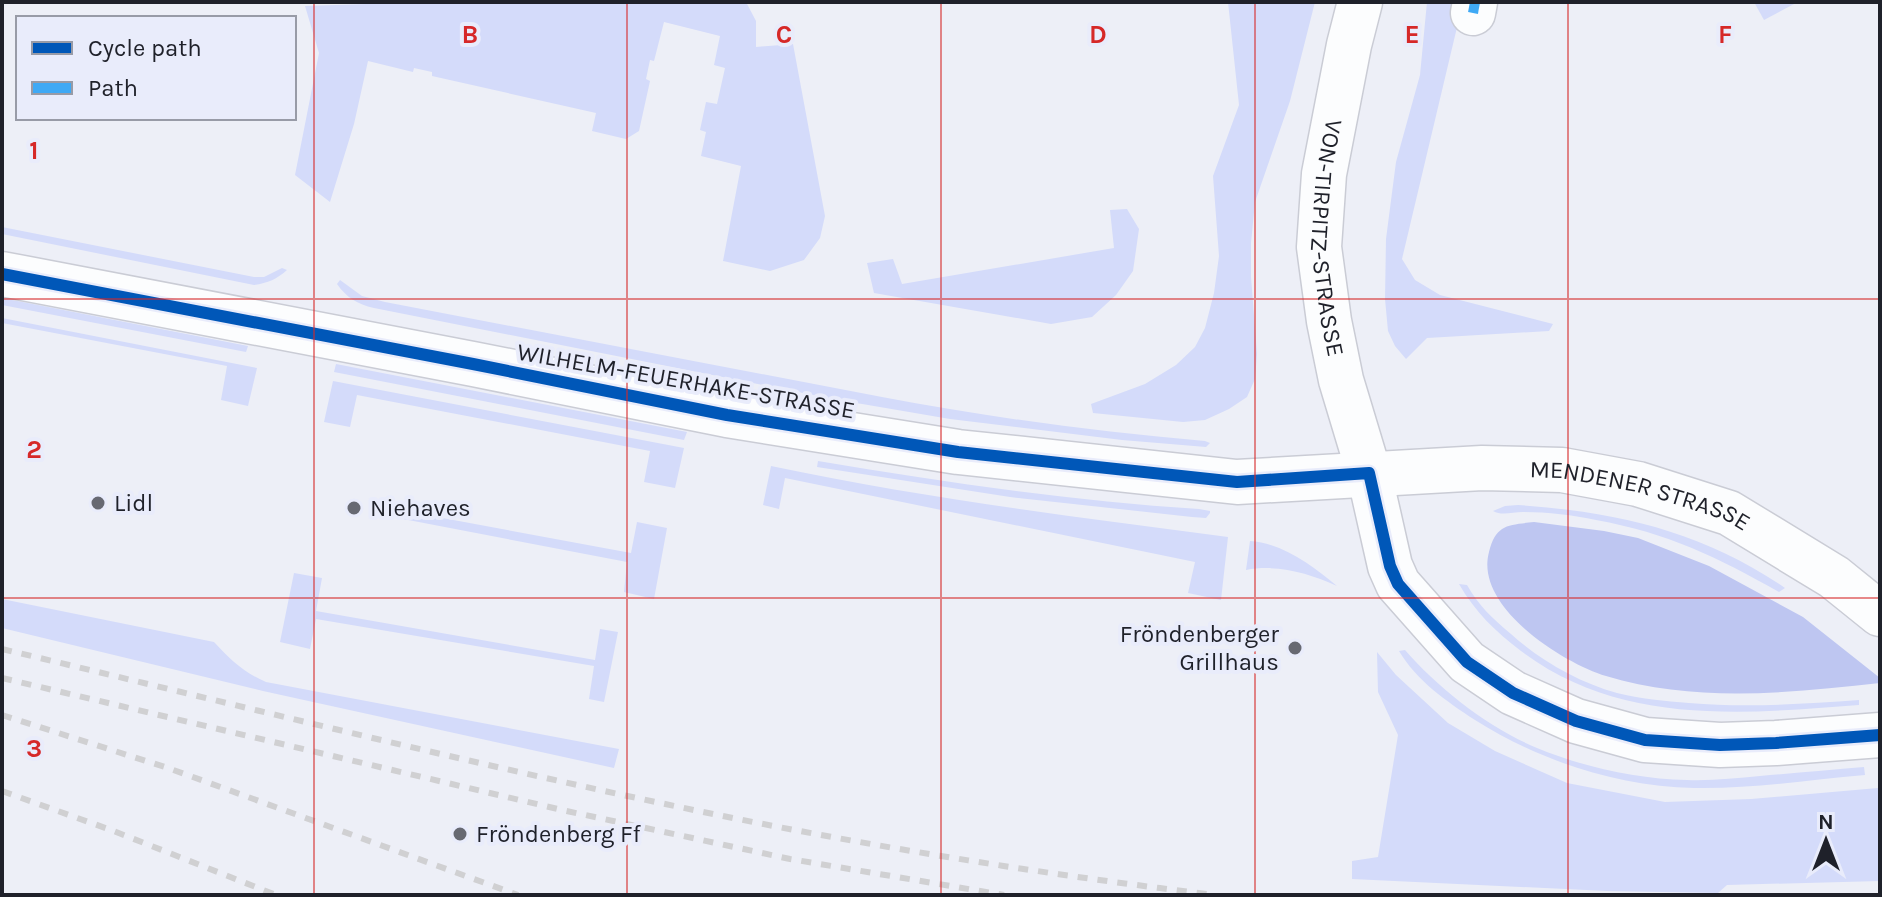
<svg xmlns="http://www.w3.org/2000/svg" width="1882" height="897" font-family="Karla,sans-serif">
  <style>
    .green { fill: #d4dbfa }
    .forest { fill: #bec6f1 }
    .lines { fill: none; stroke-linecap: round; stroke-linejoin: round }
    .minor-casing { stroke: #caccd5; stroke-width: 47 }
    .major-casing { stroke: #caccd5; stroke-width: 47 }
    .minor { stroke: #fcfdfe; stroke-width: 44 }
    .major { stroke: #fcfdfe; stroke-width: 44 }
    .rail { stroke: #d0d0d2; stroke-width: 6; stroke-dasharray: 10 10; stroke-linecap: butt }
    .quiet { stroke: #3fa9f5; stroke-width: 10; stroke-dasharray: 20 10; stroke-linecap: butt }
    .cycleway-casing { stroke: #e9ecfb; stroke-width: 17 }
    .cycleway { stroke: #0057b8; stroke-width: 12 }
    .grid { fill: none; stroke: #d62828; stroke-width: 2; stroke-opacity: 0.55 }
    .poi-dot { fill: #676972; stroke: #e9ecfb; stroke-width: 3 }
    .labels { text-anchor: middle; dominant-baseline: central; stroke-width: 8; stroke-linejoin: round; paint-order: stroke }
    .street-label { font-size: 24px; fill: #1f212a; stroke: #e9ecfb }
    .poi-label { font-size: 24px; fill: #1f212a; stroke: #e9ecfb; text-anchor: start }
    .grid-label { font-size: 26px; text-anchor: middle; font-weight: bold; fill: #d62828; stroke: #e9ecfb; stroke-width: 8; stroke-linejoin: round; paint-order: stroke }
  </style>
  <rect width="100%" height="100%" fill="#edeff7"/>
  <g class="green">
    <path d="M427,2h319l10,19v26l37,-3 32,172 -5,22 -16,22 -34,11 -47,-10 18,-95 -40,-10 5,-24 -6,-2 6,-28 11,2 8,-36 -11,-3 6,-29 -56,-14 -10,39 -4,-1 -4,19 4,2 -11,50 -13,8 -34,-8 4,-18 -164,-37v-4l-18,-4 -1,4 -45,-11 -14,63 -24,78 -35,-27 24,-122 -14,-47z"/>
    <path d="M1228,2h87l-25,99 -35,101 -4,41v34l6,77 -2,25 -8,18 -18,12 -24,11 -22,2 -90,-9 -2,-9 54,-20 31,-19 19,-18 10,-19 9,-35 5,-37 -6,-80 26,-71z"/>
    <path d="M1427,2h36l-61,257 13,21 25,15 113,29 -4,7 -122,7 -21,21 -11,-13 -7,-15 -3,-32 1,-60 10,-77 24,-87z"/>
    <path d="M1754,2h42v1l-32,17z"/>
    <path d="M1127,209l12,20 -6,42 -17,24 -24,22 -41,7 -177,-31 -7,-30 26,-4 9,25 212,-36 -4,-38z"/>
    <path d="M2,227l252,50h10l18,-9 5,2c-10,9 -19,13 -33,15l-252,-51z"/>
    <path d="M340,280l22,16 23,6 497,95c106,20 215,35 323,44l5,2 -4,4 -84,-7 -172,-21 -117,-20 -459,-91c-17,-4 -27,-10 -37,-24z"/>
    <path d="M2,298l246,48 -2,6 -244,-47z"/>
    <path d="M2,318l255,50 -9,38 -27,-6 6,-34 -225,-43z"/>
    <path d="M336,364l351,68 -3,8 -350,-68z"/>
    <path d="M333,381l351,67 -9,40 -31,-6 6,-31 -293,-56 -7,32 -26,-5z"/>
    <path d="M818,461c126,21 253,40 381,48l11,2v2l-4,5 -14,-1 -182,-20 -193,-30z"/>
    <path d="M771,466c151,32 304,51 457,71l-7,63 -33,-7 7,-31 -410,-84 -6,31 -16,-4z"/>
    <path d="M1518,505c99,7 184,26 267,83l-6,4c-62,-35 -111,-59 -183,-72 -23,-5 -49,-8 -73,-8 -11,0 -21,4 -30,-1l12,-5z"/>
    <path d="M378,506l253,47 6,-31 30,6 -13,71 -30,-7 3,-30 -250,-48z"/>
    <path d="M1250,541c32,2 63,25 87,45 -28,-13 -60,-22 -91,-16z"/>
    <path d="M294,573l28,5 -6,33 279,49 5,-31 18,3 -14,70 -15,-3 5,-33 -278,-47 -6,30 -30,-7z"/>
    <path d="M1459,584l8,1c12,21 25,33 44,49 30,27 67,48 106,59 23,6 48,8 72,10 57,5 113,1 170,-3v5c-117,9 -239,21 -338,-54 -25,-19 -46,-39 -62,-67z"/>
    <path d="M2,599l212,43c17,18 29,30 52,40l353,67 -5,19 -351,-77 -261,-63z"/>
    <path d="M1405,650c34,39 84,78 132,98 46,19 100,31 150,32 24,1 49,-2 73,-4 35,-3 70,-6 104,-9l1,8c-57,5 -114,14 -171,13 -78,-2 -154,-27 -219,-68 -29,-19 -58,-39 -76,-69z"/>
    <path d="M1377,652l19,23 52,48 47,28 72,32 98,19 86,-3 127,-11 2,93 -153,4 -9,8 -111,-2 -255,-12v-18l26,-4 20,-122 -20,-43z"/>
  </g>
  <path class="forest" d="M1534,522l70,9 34,7 71,28 94,51 77,61v5c-91,10 -185,20 -274,-7 -43,-13 -132,-69 -117,-124 7,-28 19,-27 45,-30z"/>
  <g class="lines">
    <g class="minor-casing">
      <g id="minor">
        <path d="M1473,13l2,-11"/>
        <path d="M1369,473l21,93 8,18 69,78 46,31 63,28 69,19 75,5 56,-2 104,-8"/>
      </g>
    </g>
    <g class="major-casing">
      <g id="major">
        <path id="s1" d="M1360,2l-11,43 -25,129 -5,73 10,74 12,59 28,93"/>
        <path id="s2" d="M2,274l471,90 254,51 231,37 279,30 245,-14 80,2 76,14 91,29 105,64 46,37"/>
      </g>
    </g>
    <use href="#minor" class="minor"/>
    <use href="#major" class="major"/>
    <g class="rail">
      <path d="M2,649c240,57 480,118 721,167 163,33 327,59 492,79"/>
      <path d="M2,678l560,132 228,49 214,36"/>
      <path d="M2,715l166,53 350,127"/>
      <path d="M2,791l109,39 165,65"/>
    </g>
    <path class="quiet" d="M1473,13l2,-11"/>
    <g class="cycleway-casing">
      <path id="cycleway" d="M2,274l471,90 254,51 231,37 279,30 132,-9 21,93 8,18 69,78 46,31 63,28 69,19 75,5 56,-2 104,-8"/>
    </g>
    <use href="#cycleway" class="cycleway"/>
  </g>
  <path class="grid" d="M314,2v893M627,2v893M941,2v893M1255,2v893M1568,2v893M2,299h1878M2,598h1878"/>
  <g class="poi-dot">
    <circle cx="98" cy="503" r="8"/>
    <circle cx="354" cy="508" r="8"/>
    <circle cx="1295" cy="648" r="8"/>
    <circle cx="460" cy="834" r="8"/>
  </g>
  <g class="labels">
    <g class="street-label">
      <text stroke="none"><textPath href="#s1" startOffset="240">VON-TIRPITZ-STRASSE</textPath></text>
      <text transform="translate(686 381) rotate(10)">WILHELM-FEUERHAKE-STRASSE</text>
      <text stroke="none"><textPath href="#s2" startOffset="1660">MENDENER STRASSE</textPath></text>
    </g>
    <g class="poi-label">
      <text x="114" y="503">Lidl</text>
      <text x="370" y="508">Niehaves</text>
      <text x="1279" y="634" text-anchor="end">Fröndenberger<tspan x="1279" dy="28">Grillhaus</tspan></text>
      <text x="476" y="834">Fröndenberg Ff</text>
    </g>
  </g>
  <g class="grid-label">
    <text x="470" y="43">B</text>
    <text x="784" y="43">C</text>
    <text x="1098" y="43">D</text>
    <text x="1412" y="43">E</text>
    <text x="1725" y="43">F</text>
    <text x="34" y="159">1</text>
    <text x="34" y="458">2</text>
    <text x="34" y="757">3</text>
  </g>
  <rect width="1882" height="897" fill="none" stroke="#1f212a" stroke-width="8"/>
  <rect x="16" y="16" width="280" height="104" fill="#e9ecfb" stroke="#989ba7" stroke-width="2"/>
  <rect x="32" y="42" width="40" height="12" fill="#0057b8" stroke="#989ba7" stroke-width="2"/>
  <text x="88" y="56" font-size="24" fill="#1f212a">Cycle path</text>
  <rect x="32" y="82" width="40" height="12" fill="#3fa9f5" stroke="#989ba7" stroke-width="2"/>
  <text x="88" y="96" font-size="24" fill="#1f212a">Path</text>
  <g transform="translate(1826 841)" stroke="#e9ecfb" stroke-width="6" paint-order="stroke">
  <path d="M0-6L14 30L0 20L-14 30Z" fill="#1f212a"/>
  <text y="-12" font-size="22" font-weight="bold" text-anchor="middle" fill="#1f212a">N</text>
  </g>
</svg>
